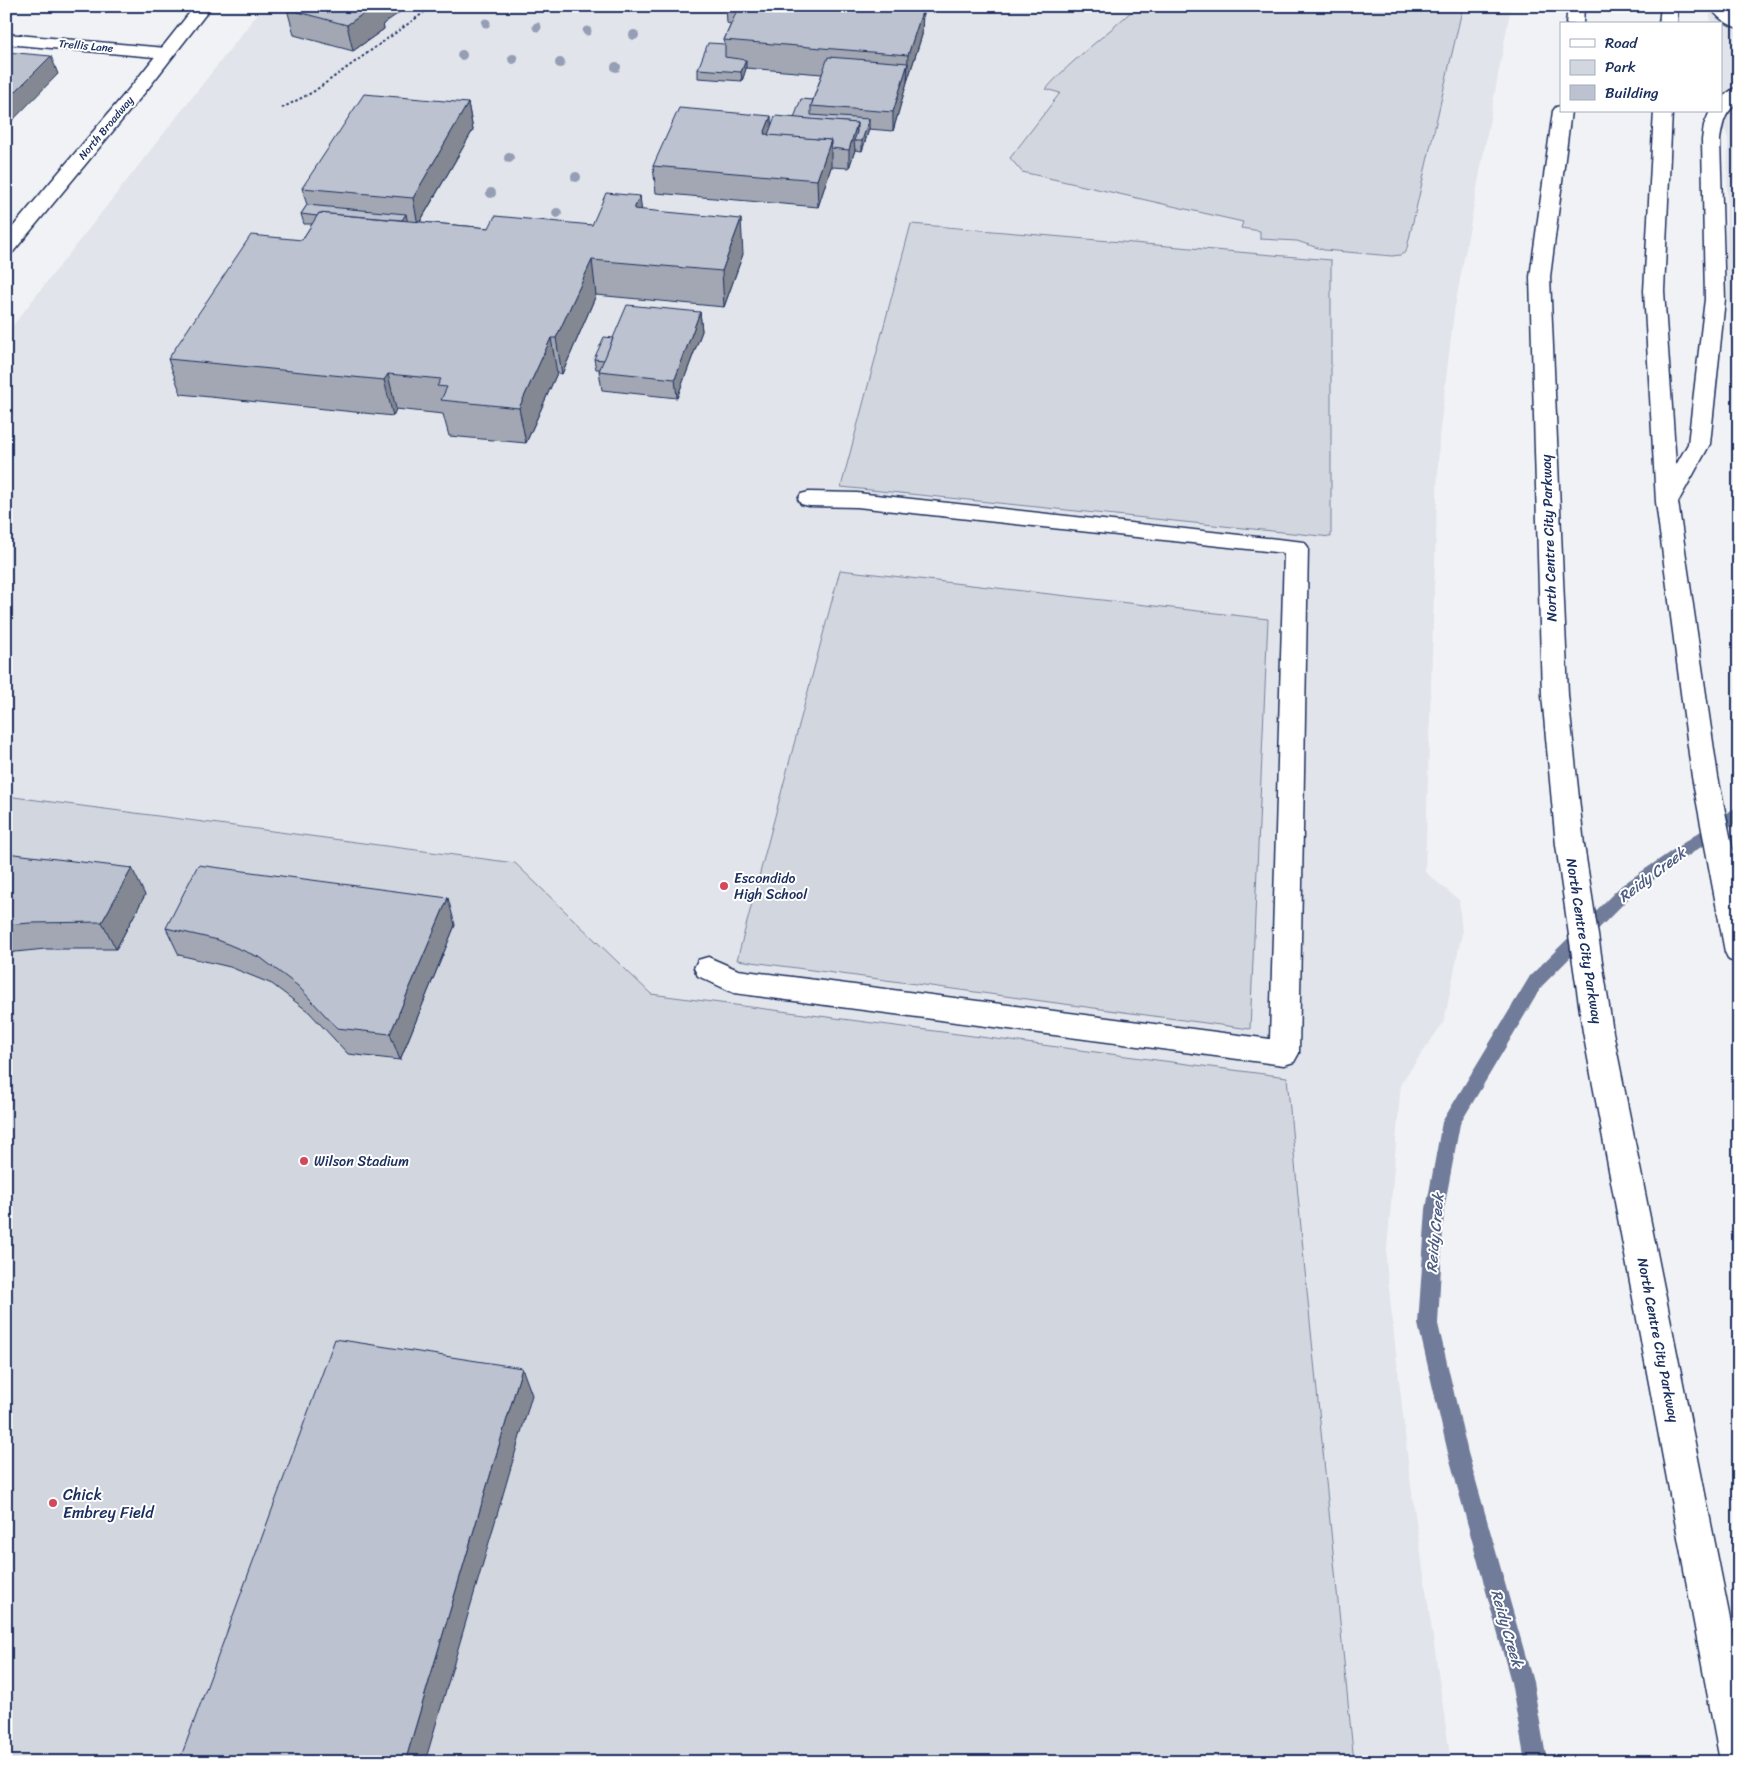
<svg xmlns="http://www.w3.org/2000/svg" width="1745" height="1768" font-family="Sriracha,sans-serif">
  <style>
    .built { fill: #e1e4ea }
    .green { fill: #d2d6df; stroke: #76829e }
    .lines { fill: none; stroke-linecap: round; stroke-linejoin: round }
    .stream { fill: #707c9a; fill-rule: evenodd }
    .minor-casing { stroke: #1b2f5e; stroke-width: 3 }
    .major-casing { stroke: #1b2f5e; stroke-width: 3 }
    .highway-casing { stroke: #1b2f5e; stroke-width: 3 }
    .path { stroke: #1b2f5e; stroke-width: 2; stroke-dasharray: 2.5 2.5; stroke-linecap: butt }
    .minor { fill: #fff; fill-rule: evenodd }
    .major { fill: #fff; fill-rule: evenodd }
    .highway { fill: #fff; fill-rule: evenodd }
    .tree { fill: #959eb4 }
    .wall { fill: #a2a7b3; stroke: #1b2f5e }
    .shaded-wall { fill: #848892; stroke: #1b2f5e }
    .building { fill: #bcc2d0; stroke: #1b2f5e }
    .poi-dot { fill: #d1495b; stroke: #fff; stroke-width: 2 }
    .labels { text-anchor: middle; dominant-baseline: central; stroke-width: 4; stroke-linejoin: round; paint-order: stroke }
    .far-street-label { font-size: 11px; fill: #1b2f5e; stroke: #fff }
    .street-label { font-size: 14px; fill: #1b2f5e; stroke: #fff }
    .poi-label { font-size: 14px; fill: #1b2f5e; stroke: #fff; text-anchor: start }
    .water-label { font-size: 15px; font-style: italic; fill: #4c5c81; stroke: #fff }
    .near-poi-label { font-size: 16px; fill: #1b2f5e; stroke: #fff; text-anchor: start }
  </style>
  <rect width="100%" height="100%" fill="#f1f2f5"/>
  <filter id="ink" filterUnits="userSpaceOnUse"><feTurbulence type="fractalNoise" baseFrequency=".02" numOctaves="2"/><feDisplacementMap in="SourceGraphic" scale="10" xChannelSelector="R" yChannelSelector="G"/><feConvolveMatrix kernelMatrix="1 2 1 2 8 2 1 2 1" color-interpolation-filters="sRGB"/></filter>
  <g filter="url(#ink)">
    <g class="built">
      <path d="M264,6h1247l-57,306 -15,126 -14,434 34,28 3,33 -18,89 -43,61 -15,179 24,217 41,283h-1445v-1428z"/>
      <path d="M1710,6h29v683l-6,-45 1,-247 -8,-139 2,-120 -10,-27h3v-87h-11z"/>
    </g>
    <g class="green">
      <path d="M1137,6h326l-57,246 -6,3 -8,1 -68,-6 -27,-9 -37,-2v-8l-19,-3 2,-6 -221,-50 -12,-14 50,-65 -14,-4c27,-31 61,-54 91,-83z"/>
      <path d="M911,224l420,36v277l-490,-50z"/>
      <path d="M840,570l428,49 -18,410 -513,-69z"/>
      <path d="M6,796l509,67 136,131 636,83 18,194 49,491h-1348z"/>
    </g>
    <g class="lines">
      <path class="stream" d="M1739,807v14l-105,72 -92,93 -82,138 -16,85 -6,115 30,129 65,229 14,80h-22l-14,-80 -63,-229 -30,-129 8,-115 16,-87 88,-146 92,-91 111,-76z"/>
      <g class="minor-casing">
        <g id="minor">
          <path d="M6,34l160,14 6,1 3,4 -3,4 -6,1 -160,-14z"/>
          <path d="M809,492l48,1 447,49 4,5 -9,506 -5,9 -10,3 -550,-72 -36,-17 -4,-8 4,-8 10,-3 30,13 532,69 14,-486 -427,-46 -48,-1 -8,-2 -3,-5 3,-5z"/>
        </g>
      </g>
      <g class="major-casing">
        <path id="major" d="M195,6h17l-66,85 -133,161 -7,2v-19l128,-152z"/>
      </g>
      <g class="highway-casing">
        <g id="highway">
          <path d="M1568,6h16l-1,18h-17z"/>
          <path d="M1661,6h16v18h-18z"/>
          <path d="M1711,6h17l11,9v13c-11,-3 -24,-11 -28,-22z"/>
          <path d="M1739,88v14c-15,11 -16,20 -19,38l5,159 -15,145 -32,58 40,275 21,103v83l-10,-3 -4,-8 -33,-175 -36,-275 -12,-211 10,-180h18l-8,180 12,174 12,-21 17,-145 -3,-159 2,-15 6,-14h11v-13l12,-9z"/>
          <path d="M1561,106v5h10l-21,166 18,418 16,150 29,187 126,632v98l-19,-1 -137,-729 -27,-187 -14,-150 -12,-418 23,-166 3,-4z"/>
        </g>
      </g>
      <path class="path" d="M282,108l31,-16 120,-86"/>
      <use href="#minor" class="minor"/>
      <use href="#major" class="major"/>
      <use href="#highway" class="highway"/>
    </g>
    <g class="tree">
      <circle cx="486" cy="23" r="4.5"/>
      <circle cx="537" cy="27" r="4.5"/>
      <circle cx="587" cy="31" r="4.5"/>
      <circle cx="634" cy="35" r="5"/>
      <circle cx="462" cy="55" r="5"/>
      <circle cx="513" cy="59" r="5"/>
      <circle cx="560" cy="63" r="5"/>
      <circle cx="616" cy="67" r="5"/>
      <circle cx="509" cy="158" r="5"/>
      <circle cx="576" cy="177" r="5"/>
      <circle cx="491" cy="193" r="5"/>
      <circle cx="557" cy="213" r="5"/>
    </g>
    <g class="wall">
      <path d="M66,6h47l-6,6z"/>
      <path d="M726,6h174v1l23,2 -1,26 -15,47 -14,49 -24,-2 -7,22 -7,-1 -6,18 -18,-1 -13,40 -162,-14 -3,-27 119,-42 22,-6 19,-18 9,-26 -76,-6 -4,13 -44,-3v-9l27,-25 -1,-4 7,-16 -4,-1z"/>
      <path d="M287,9l96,15 1,5 -31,22 -59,-16z"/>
      <path d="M468,103l5,27 -53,92 69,6 103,-3 48,-29 1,14 102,44 -19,53 -128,-12 -34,79 -5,-1 -31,70 -77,-7 -6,-22 -47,-5 -3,7 -212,-22 -13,-35 134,-119 10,-16h-8l-3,-10 6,-9 -5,-17z"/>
      <path d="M700,312l2,19 -25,67 -75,-8 -3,-19 1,-2h-4l-2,-10 19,-21z"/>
      <path d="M6,853l139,42 -29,54h-71l-39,4z"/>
      <path d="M455,925l-55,135 -52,-6 -39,-42 -37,-28 -42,-17 -51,-12 -13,-27z"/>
    </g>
    <g class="shaded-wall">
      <path d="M105,6h8l-6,6z"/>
      <path d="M374,6h35l-26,18 1,5 -31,22 -6,-26z"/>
      <path d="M923,9l-1,26 -15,47 1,-27z"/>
      <path d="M51,56l7,18 -52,53v-26z"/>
      <path d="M746,60v9l-4,12 -1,-9z"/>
      <path d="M908,63l-1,19 -14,49v-19z"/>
      <path d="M468,103l5,27 -55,95 -5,-27z"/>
      <path d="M771,116l1,27 -8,-9z"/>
      <path d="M869,119v10l-7,22v-10z"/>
      <path d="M857,123v18h-3l1,9 -6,18v-18z"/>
      <path d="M831,140v27l-13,40 -1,-27z"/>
      <path d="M640,196l4,35 -10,-22z"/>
      <path d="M406,214l2,10 -8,-1z"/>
      <path d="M741,219l2,35 -19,53 -2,-36z"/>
      <path d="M592,260l4,35 -34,79 -6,-36z"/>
      <path d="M700,312l2,19 -25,67 -2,-19z"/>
      <path d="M551,338l6,35 -31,70 -7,-35z"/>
      <path d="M388,374l8,35 -3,7 -9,-36z"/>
      <path d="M132,868l13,27 -29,54 -14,-27z"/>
      <path d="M448,898l7,27 -55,135 -10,-26z"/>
      <path d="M522,1368l10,27 -107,367h-20z"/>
    </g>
    <g class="building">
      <path d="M291,6h83l-27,19 -60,-16z"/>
      <path d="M739,6h147l37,3 -15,46 -184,-15z"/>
      <path d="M708,43l17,1v13l21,3 -5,12 -43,-3z"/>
      <path d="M6,52l45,4 -45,45z"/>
      <path d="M828,57l80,6 -15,49 -82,-6z"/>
      <path d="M364,94l104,9 -55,95 -111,-10z"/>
      <path d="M801,99l12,1 -2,6v9l58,4 -7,22h-8l3,-9v-9l-63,-5z"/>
      <path d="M679,108l92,8 -7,18 67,6 -14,40 -164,-14z"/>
      <path d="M775,116l82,7 -8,27 -18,-2v-8l-63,-5z"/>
      <path d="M606,193l34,3 -6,13 107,10 -19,52 -130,-11 -36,78h-5l-32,70 -78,-8 6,-13 -10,-1 4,-7 -53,-5 -4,6 -216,-21 83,-124 51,5 17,-27 170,15 6,-12 97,9z"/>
      <path d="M307,205l99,9 -4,6 -83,-7 -2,3 -16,-2z"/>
      <path d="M627,305l73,7 -25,67 -76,-8z"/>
      <path d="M604,337l9,1 -9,22 -10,-1z"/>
      <path d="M6,853l126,15 -30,54 -72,1 -24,2z"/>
      <path d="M198,865l250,33 -58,136 -53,-6 -39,-42 -37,-28 -43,-18 -52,-12z"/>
      <path d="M335,1339l187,29 -117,394h-226z"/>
    </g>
  </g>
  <g class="poi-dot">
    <circle cx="724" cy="886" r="5"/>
    <circle cx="304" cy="1161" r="5"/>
    <circle cx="53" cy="1503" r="5"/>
  </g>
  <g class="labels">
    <g class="far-street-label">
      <text transform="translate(86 46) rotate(5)">Trellis Lane</text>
      <text transform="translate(106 128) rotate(-50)">North Broadway</text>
    </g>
    <g class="street-label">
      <text transform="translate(1549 538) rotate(-92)">North Centre City Parkway</text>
      <text transform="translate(1584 941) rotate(81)">North Centre City Parkway</text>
      <text transform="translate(1658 1340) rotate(79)">North Centre City Parkway</text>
    </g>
    <g class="poi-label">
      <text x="734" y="878">Escondido<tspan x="734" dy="16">High School</tspan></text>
      <text x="314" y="1161">Wilson Stadium</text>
    </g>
    <g class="water-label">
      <text transform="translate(1652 875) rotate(-37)">Reidy Creek</text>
      <text transform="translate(1435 1233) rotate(-85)">Reidy Creek</text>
      <text transform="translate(1507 1628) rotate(74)">Reidy Creek</text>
    </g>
    <g class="near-poi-label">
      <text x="63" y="1494">Chick<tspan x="63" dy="18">Embrey Field</tspan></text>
    </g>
  </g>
  <rect width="1745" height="1768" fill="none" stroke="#fff" stroke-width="25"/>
  <rect x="12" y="12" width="1720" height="1743" fill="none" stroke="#1b2f5e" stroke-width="2" filter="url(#ink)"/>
  <rect x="1560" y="22" width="162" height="90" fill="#ffffff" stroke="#a4acbf"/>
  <rect x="1570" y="39" width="25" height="8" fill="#ffffff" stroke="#a4acbf"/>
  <text x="1605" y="48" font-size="15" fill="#1b2f5e">Road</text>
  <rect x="1570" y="60" width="25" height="15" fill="#d2d6df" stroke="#a4acbf"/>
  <text x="1605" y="72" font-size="15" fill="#1b2f5e">Park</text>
  <rect x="1570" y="85" width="25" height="15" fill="#bcc2d0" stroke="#a4acbf"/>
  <text x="1605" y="98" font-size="15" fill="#1b2f5e">Building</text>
</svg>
